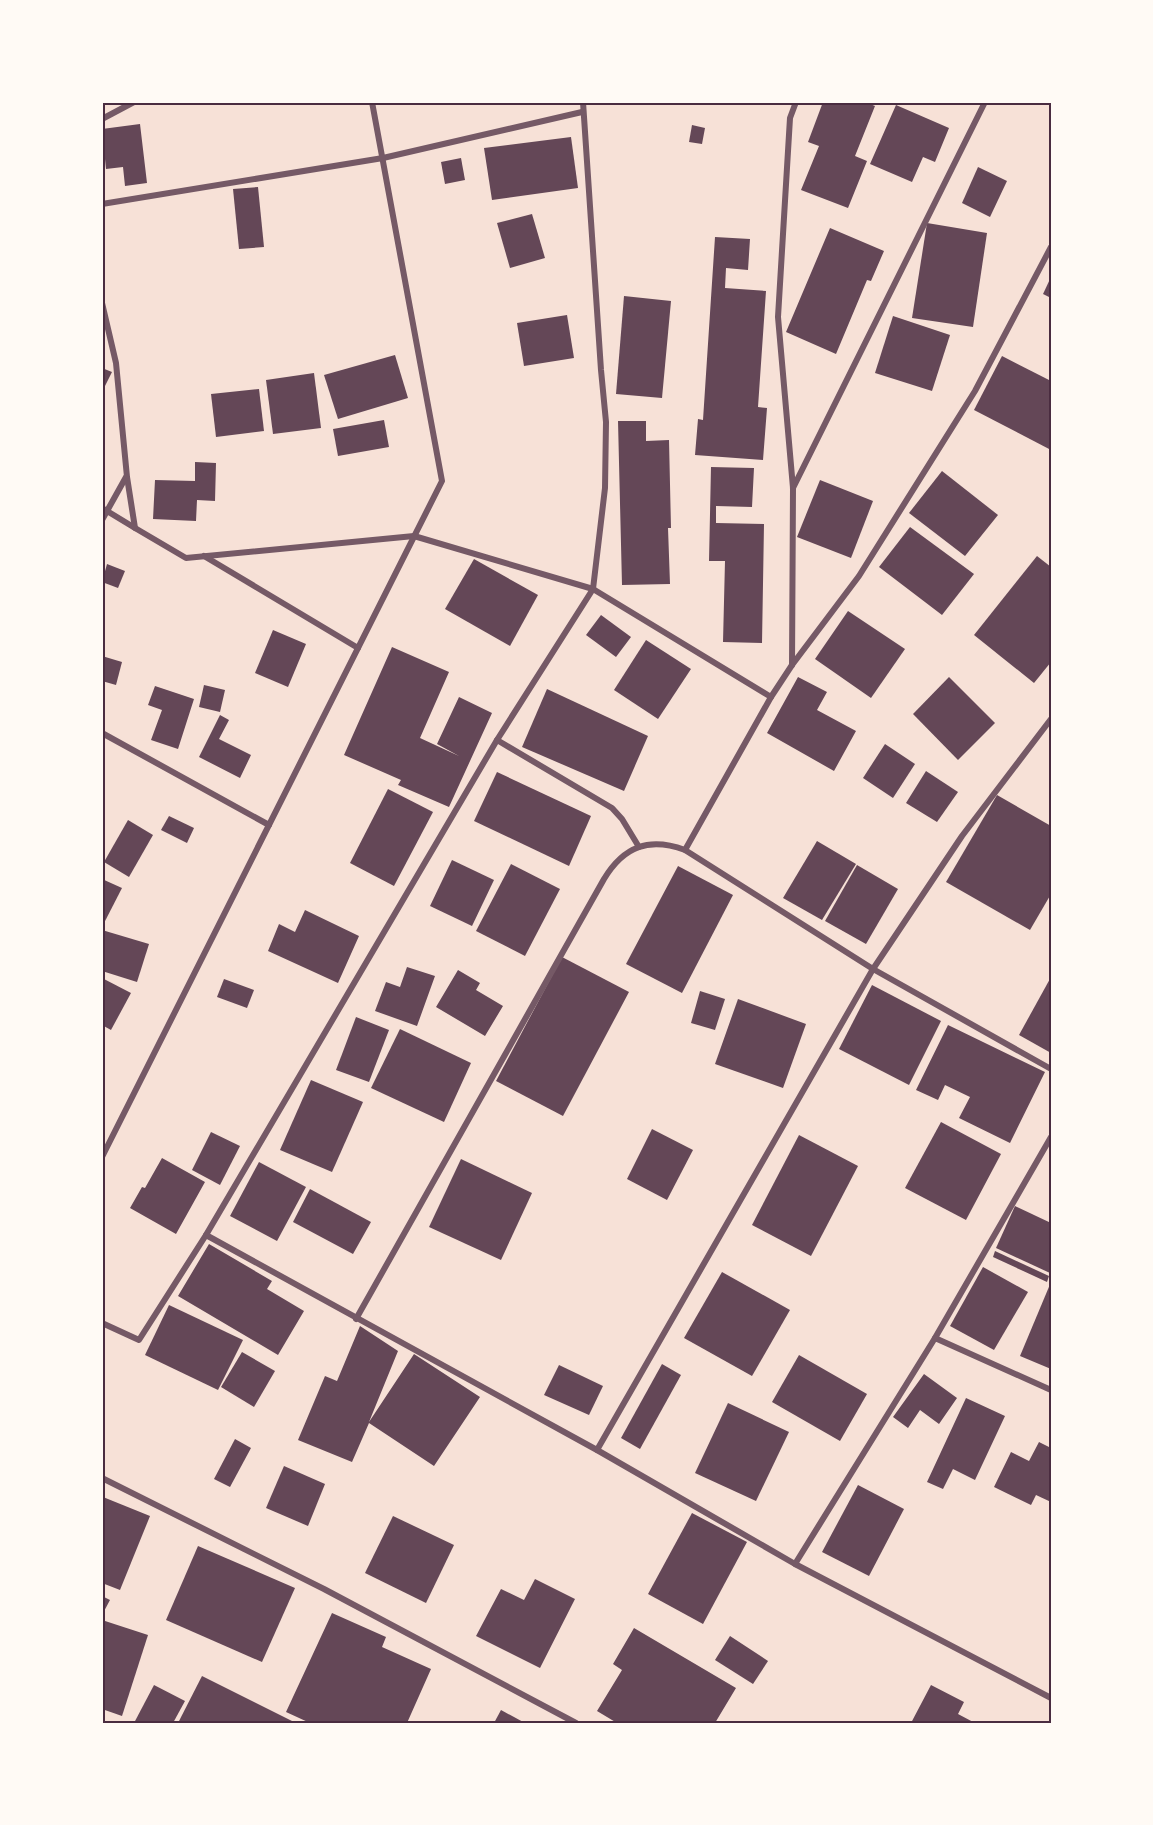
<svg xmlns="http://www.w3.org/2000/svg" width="1153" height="1825" font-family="'PT Sans',sans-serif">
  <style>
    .building { fill: #644757 }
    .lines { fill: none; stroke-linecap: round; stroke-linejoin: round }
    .minor { stroke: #755966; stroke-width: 6 }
    .neatline { fill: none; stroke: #4a2c40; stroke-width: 2 }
  </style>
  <rect width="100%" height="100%" fill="#f7e1d7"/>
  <g class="building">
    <path d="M823,102h42l10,4 -20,50 12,5 -19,47 -47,-18 18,-44 -11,-4z"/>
    <path d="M896,105l53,23 -14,34 -12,-5 -11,25 -42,-18z"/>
    <path d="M140,124l7,59 -22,3 -2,-19 -17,2 -4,-40z"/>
    <path d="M692,125l13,3 -3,16 -13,-2z"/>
    <path d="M571,137l7,51 -86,12 -8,-52z"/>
    <path d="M461,158l4,22 -20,4 -4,-22z"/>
    <path d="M978,167l29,14 -17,36 -28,-14z"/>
    <path d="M258,187l6,60 -25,2 -6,-60z"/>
    <path d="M532,214l13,44 -35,10 -13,-45z"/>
    <path d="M927,223l60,10 -14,94 -61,-9z"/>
    <path d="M830,228l54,23 -13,30 -4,-1 -31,74 -50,-22z"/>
    <path d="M715,237l35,2 -2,31 -22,-2 -1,20 41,3 -8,116 9,1 -4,52 -68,-5 3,-36 5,1z"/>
    <path d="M1051,277v21l-8,-4z"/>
    <path d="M624,296l47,5 -9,97 -46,-4z"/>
    <path d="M567,315l7,43 -50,8 -7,-43z"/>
    <path d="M893,316l57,19 -18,56 -57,-18z"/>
    <path d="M395,355l13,43 -70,21 -14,-44z"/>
    <path d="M1002,356l49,25v69l-77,-40z"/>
    <path d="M102,368l10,4 -10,20z"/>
    <path d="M314,373l7,55 -48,6 -7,-54z"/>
    <path d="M259,389l5,42 -48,6 -5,-43z"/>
    <path d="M384,420l5,27 -51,9 -5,-27z"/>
    <path d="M618,421h28v20l23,-1 2,88h-3l2,56 -48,1z"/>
    <path d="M195,462l21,1 -1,38 -18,-1 -1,21 -43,-2 2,-39 40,1z"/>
    <path d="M711,467l43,1 -2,39 -36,-1v17l48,1 -2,119 -39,-1 2,-81h-16z"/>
    <path d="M942,471l56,44 -33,41 -56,-43z"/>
    <path d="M820,480l53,21 -22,57 -54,-21z"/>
    <path d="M910,527l64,47 -32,41 -63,-48z"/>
    <path d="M1037,556l14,11v95l-17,21 -60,-48z"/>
    <path d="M474,559l64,36 -28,51 -65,-37z"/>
    <path d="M107,564l18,7 -7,17 -16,-6z"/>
    <path d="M848,611l57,38 -34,49 -56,-39z"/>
    <path d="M601,615l30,22 -15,20 -30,-22z"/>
    <path d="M273,630l33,14 -18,43 -33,-14z"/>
    <path d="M646,640l45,29 -33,50 -44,-29z"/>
    <path d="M392,647l57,25 -29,66 39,18 -22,-12 22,-47 33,16 -43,94 -51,-22 3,-5 -57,-25z"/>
    <path d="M102,656l20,6 -6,23 -14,-4z"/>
    <path d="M798,677l29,15 -10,18 39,21 -22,40 -67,-38z"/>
    <path d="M949,677l46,46 -37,37 -45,-46z"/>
    <path d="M204,685l21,5 -5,22 -21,-5z"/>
    <path d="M155,686l39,13 -16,50 -27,-9 11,-30 -14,-5z"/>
    <path d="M547,689l101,47 -24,55 -102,-44z"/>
    <path d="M220,715l9,5 -10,19 32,16 -11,23 -41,-21z"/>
    <path d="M885,744l30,20 -22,34 -30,-20z"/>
    <path d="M926,771l32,21 -21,30 -31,-19z"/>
    <path d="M497,772l94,44 -22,50 -95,-45z"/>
    <path d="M388,789l45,23 -39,74 -44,-23z"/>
    <path d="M997,795l54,31v68l-21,36 -84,-48z"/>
    <path d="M169,816l25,12 -7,15 -26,-13z"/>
    <path d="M128,820l25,15 -24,42 -25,-15z"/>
    <path d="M817,841l39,23 -34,56 -39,-22z"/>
    <path d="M452,860l42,20 -22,46 -42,-20z"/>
    <path d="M511,864l49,25 -35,67 -49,-25z"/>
    <path d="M857,865l41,24 -32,55 -41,-23z"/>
    <path d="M678,866l55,29 -51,98 -56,-29z"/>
    <path d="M102,879l20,9 -20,39z"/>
    <path d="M305,910l54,26 -21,47 -70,-32 11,-27 16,8z"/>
    <path d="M102,930l47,14 -12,38 -35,-11z"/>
    <path d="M562,957l67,35 -66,124 -67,-35z"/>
    <path d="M407,967l28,9 -18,50 -42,-15 11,-29 14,5z"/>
    <path d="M458,970l22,13 -4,7 27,16 -18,30 -49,-29z"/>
    <path d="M1051,977v76l-32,-18z"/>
    <path d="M102,978l29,15 -20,37 -9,-5z"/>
    <path d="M224,979l30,11 -7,18 -30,-11z"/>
    <path d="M872,985l69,36 -32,64 -70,-36z"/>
    <path d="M700,991l25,8 -10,31 -24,-7z"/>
    <path d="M738,999l68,25 -23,64 -68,-24z"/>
    <path d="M356,1017l33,13 -20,52 -33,-12z"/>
    <path d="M948,1025l97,47 -35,71 -51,-25 11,-21 -25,-12 -7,15 -22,-10z"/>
    <path d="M400,1029l71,34 -27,59 -73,-34z"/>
    <path d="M311,1080l52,22 -31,70 -52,-22z"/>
    <path d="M941,1122l60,32 -35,66 -61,-32z"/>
    <path d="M652,1129l41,21 -26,50 -40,-21z"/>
    <path d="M211,1132l29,14 -20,39 -28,-15z"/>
    <path d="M799,1135l59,31 -47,90 -59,-31z"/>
    <path d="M162,1158l43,24 -29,52 -46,-26 12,-21 3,1z"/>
    <path d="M461,1159l71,34 -31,67 -72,-33z"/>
    <path d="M259,1162l47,25 -29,54 -47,-25z"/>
    <path d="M310,1189l61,33 -18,32 -60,-32z"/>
    <path d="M1015,1206l36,17 -1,50 -54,-25z"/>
    <path d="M209,1244l63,37 -5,8 37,22 -26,44 -100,-59z"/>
    <path d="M995,1251l54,25 -2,6 -54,-25z"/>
    <path d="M983,1267l45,25 -34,58 -44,-24z"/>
    <path d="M722,1272l68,38 -38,66 -68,-38z"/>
    <path d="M1051,1282v87l-31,-13z"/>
    <path d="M169,1305l74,35 -25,50 -73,-35z"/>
    <path d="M360,1326l38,25 -29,71 45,-68 66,43 -46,69 -65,-43 -17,39 -54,-22 27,-64 12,5z"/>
    <path d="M242,1352l33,19 -21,36 -33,-20z"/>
    <path d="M799,1355l68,39 -27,47 -68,-39z"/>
    <path d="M662,1364l19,11 -41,74 -19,-11z"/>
    <path d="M559,1365l44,21 -14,29 -45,-20z"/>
    <path d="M924,1374l33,24 -18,26 -19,-14 -12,18 -15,-11z"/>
    <path d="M966,1398l39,18 -30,64 -22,-11 -10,20 -16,-7z"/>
    <path d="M728,1403l61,29 -33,69 -61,-28z"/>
    <path d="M235,1439l16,9 -21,39 -16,-8z"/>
    <path d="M1039,1442l12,6v54l-15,-7 -5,10 -37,-18 17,-35 18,9z"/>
    <path d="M284,1466l41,18 -17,42 -42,-18z"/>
    <path d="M858,1485l46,24 -35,67 -47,-24z"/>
    <path d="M103,1497l47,19 -30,74 -18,-7z"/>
    <path d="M692,1513l55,29 -44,82 -55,-30z"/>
    <path d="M393,1516l61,29 -28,58 -61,-30z"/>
    <path d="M198,1546l97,42 -33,74 -96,-42z"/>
    <path d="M535,1579l40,20 -35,69 -64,-32 25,-47 23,11z"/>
    <path d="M102,1596l8,4 -8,15z"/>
    <path d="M332,1613l54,24 -4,10 49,22 -24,54h-97l-24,-11z"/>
    <path d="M102,1620l46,15 -26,81 -20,-7z"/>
    <path d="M634,1628l102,60 -21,35h-98l-20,-12 25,-41 -9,-6z"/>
    <path d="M730,1636l38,25 -15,23 -38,-24z"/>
    <path d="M202,1676l94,47h-118z"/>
    <path d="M154,1685l31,16 -12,22h-39z"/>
    <path d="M931,1685l33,17 -6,12 17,9h-64z"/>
    <path d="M501,1710l24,13h-31z"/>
  </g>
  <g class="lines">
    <g class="minor">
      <path d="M102,119l32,-17"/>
      <path d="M102,204l281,-46 199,-46"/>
      <path d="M102,303l14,60 11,114 8,51 51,30 228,-22 179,53 178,108 -86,153"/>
      <path d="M793,488l192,-386"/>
      <path d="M102,508l33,20"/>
      <path d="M102,520l24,-43"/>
      <path d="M204,556l154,92"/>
      <path d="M792,665l1,-177 -15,-171 12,-199 6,-16"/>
      <path d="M771,697l21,-32 67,-89 116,-185 76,-144"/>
      <path d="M102,733l167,92"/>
      <path d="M497,740l115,68 10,11 17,28"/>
      <path d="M102,1157l340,-676 -70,-379"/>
      <path d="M206,1235l291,-495 96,-151 12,-101 1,-66 -5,-52 -18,-268"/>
      <path d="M356,1319l248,-440c20,-33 45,-42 81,-29l188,119 178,100"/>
      <path d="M102,1323l37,17 67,-105 391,215 198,114 256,134"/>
      <path d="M935,1338l116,-201"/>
      <path d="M597,1450l276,-481 89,-133 89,-117"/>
      <path d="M102,1478l222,111 252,134"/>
      <path d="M795,1564l140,-226 116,52"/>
    </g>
  </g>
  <rect width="1153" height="1825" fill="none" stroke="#fffaf5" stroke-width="207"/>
  <rect x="104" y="104" width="946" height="1618" class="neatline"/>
</svg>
